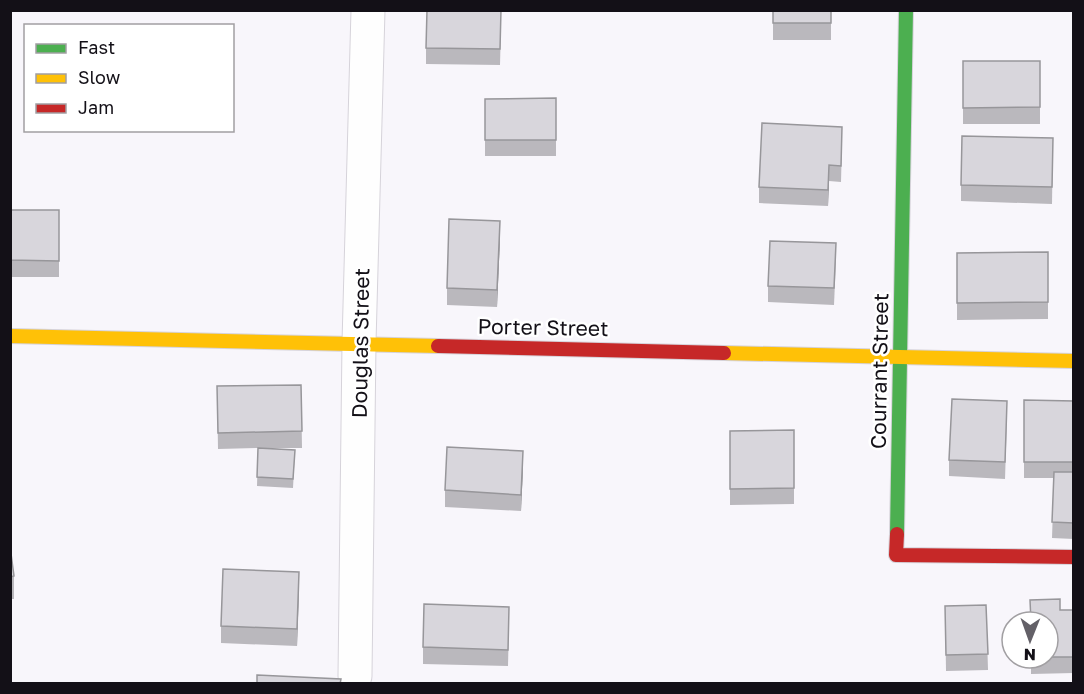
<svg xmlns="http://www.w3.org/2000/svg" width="1084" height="694" font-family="'Golos Text',sans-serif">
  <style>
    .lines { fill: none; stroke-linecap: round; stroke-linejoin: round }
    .street-casing { stroke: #d6d3da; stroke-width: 35 }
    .fast-casing { stroke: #d6d3da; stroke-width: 16 }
    .slow-casing { stroke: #d6d3da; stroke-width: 16 }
    .jam-casing { stroke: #d6d3da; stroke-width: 16 }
    .street { stroke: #fefefe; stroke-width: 33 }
    .fast { stroke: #4caf50; stroke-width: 14 }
    .slow { stroke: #ffc107; stroke-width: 14 }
    .jam { stroke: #c62828; stroke-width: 14 }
    .wall { fill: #bab8bd }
    .shaded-wall { fill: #97969a }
    .building { fill: #d8d6dc; stroke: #97969a; stroke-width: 1.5 }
    .labels { text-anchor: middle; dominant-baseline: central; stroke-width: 5; stroke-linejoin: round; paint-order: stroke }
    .street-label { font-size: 21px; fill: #131017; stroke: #fff }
  </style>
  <rect width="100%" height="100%" fill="#f8f6fb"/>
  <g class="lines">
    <g class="street-casing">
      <path id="street" d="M355,676l4,-333 9,-333"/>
    </g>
    <g class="fast-casing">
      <path id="fast" d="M897,534l9,-524"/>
    </g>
    <g class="slow-casing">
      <g id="slow">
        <path d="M10,336l428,10"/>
        <path d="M724,353l350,8"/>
      </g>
    </g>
    <g class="jam-casing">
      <g id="jam">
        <path d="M438,346l286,7"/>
        <path d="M897,534l-1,21 178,2"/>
      </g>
    </g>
    <use href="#street" class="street"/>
    <use href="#fast" class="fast"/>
    <use href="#slow" class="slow"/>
    <use href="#jam" class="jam"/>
  </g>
  <g class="wall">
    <rect x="773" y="10" width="58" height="30"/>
    <path d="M501,25l-1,40 -74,-1v-16z"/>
    <rect x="963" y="61" width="77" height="63"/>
    <path d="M556,98v58h-71v-57z"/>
    <path d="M1053,138l-1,66 -91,-3v-16z"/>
    <path d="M842,143l-1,39 -12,-1 -1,25 -69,-3v-16z"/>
    <rect x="10" y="210" width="49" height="67"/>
    <path d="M500,238l-3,69 -50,-2v-17z"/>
    <path d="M1048,252v67l-91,1v-67z"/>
    <path d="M836,259l-2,46 -66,-3v-16z"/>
    <path d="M301,385l1,63h-38l31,2 -2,38 -36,-2 1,-38 -40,1 -1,-63z"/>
    <path d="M1024,400l50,1v138l-22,-1 2,-60h-30z"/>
    <path d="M1007,417l-2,62 -56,-3v-16z"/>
    <path d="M794,430v74l-64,1v-74z"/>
    <path d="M523,467l-2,44 -76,-4v-17z"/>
    <path d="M10,546l4,30v23h-4z"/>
    <path d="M299,588l-2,58 -76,-3v-17z"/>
    <path d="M986,605l2,65 -42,1 -1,-65z"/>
    <path d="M1060,610h14v63l-43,1v-16h17v-36z"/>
    <path d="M509,623l-1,43 -85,-2v-17z"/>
  </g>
  <g class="shaded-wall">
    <path d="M829,165v16l-1,25v-16z"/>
    <path d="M500,221v17l-3,69v-17z"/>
    <path d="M523,451v16l-2,44v-16z"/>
    <path d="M299,572v16l-2,58v-17z"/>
  </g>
  <g class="building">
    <path d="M427,10h74l-1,39 -74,-1z"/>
    <rect x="773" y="10" width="58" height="13"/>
    <path d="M963,61h77v46l-77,1z"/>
    <path d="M556,98v42h-71v-41z"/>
    <path d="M762,123l80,4 -1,39 -12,-1 -1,25 -69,-3z"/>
    <path d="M962,136l91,2 -1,49 -91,-2z"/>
    <path d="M10,210h49v51l-49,-1z"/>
    <path d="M449,219l51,2 -3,69 -50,-2z"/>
    <path d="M770,241l66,2 -2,45 -66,-2z"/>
    <path d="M1048,252v50l-91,1v-50z"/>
    <path d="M301,385l1,46 -84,2 -1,-47z"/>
    <path d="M952,399l55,2 -2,61 -56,-2z"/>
    <path d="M1024,400l50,1v61h-50z"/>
    <path d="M794,430v58l-64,1v-58z"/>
    <path d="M447,447l76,4 -2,44 -76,-5z"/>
    <path d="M258,448l37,2 -2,29 -36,-2z"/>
    <path d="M1054,472h20v51l-22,-1z"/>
    <path d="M10,546l4,30 -4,1z"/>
    <path d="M223,569l76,3 -2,57 -76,-3z"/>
    <path d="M1060,599v11h14v47h-26v-35h-17l-1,-22z"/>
    <path d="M424,604l85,3 -1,43 -85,-3z"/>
    <path d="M986,605l2,49 -42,1 -1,-49z"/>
    <path d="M257,675l84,4 -1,5h-83z"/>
  </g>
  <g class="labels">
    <g class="street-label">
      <text transform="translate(543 327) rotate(1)">Porter Street</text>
      <text transform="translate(360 343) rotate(-89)">Douglas Street</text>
      <text transform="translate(879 371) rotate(-89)">Courrant Street</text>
    </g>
  </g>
  <rect width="1084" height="694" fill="none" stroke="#131017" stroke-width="24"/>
  <rect x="24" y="24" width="210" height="108" fill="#ffffff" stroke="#a19fa2" stroke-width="1.5"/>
  <rect x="36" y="44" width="30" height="9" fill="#4caf50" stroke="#a19fa2" stroke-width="1.5"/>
  <text x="78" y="54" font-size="18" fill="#131017">Fast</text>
  <rect x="36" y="74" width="30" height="9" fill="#ffc107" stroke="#a19fa2" stroke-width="1.5"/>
  <text x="78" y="84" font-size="18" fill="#131017">Slow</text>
  <rect x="36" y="104" width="30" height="9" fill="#c62828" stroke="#a19fa2" stroke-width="1.5"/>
  <text x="78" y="114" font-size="18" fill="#131017">Jam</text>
  <g transform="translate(1030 640) rotate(181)"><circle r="28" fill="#ffffff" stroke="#a19fa2" stroke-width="1.5"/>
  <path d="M0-4.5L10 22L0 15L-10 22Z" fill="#636067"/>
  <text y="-9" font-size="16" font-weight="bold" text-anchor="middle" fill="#131017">N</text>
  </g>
</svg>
